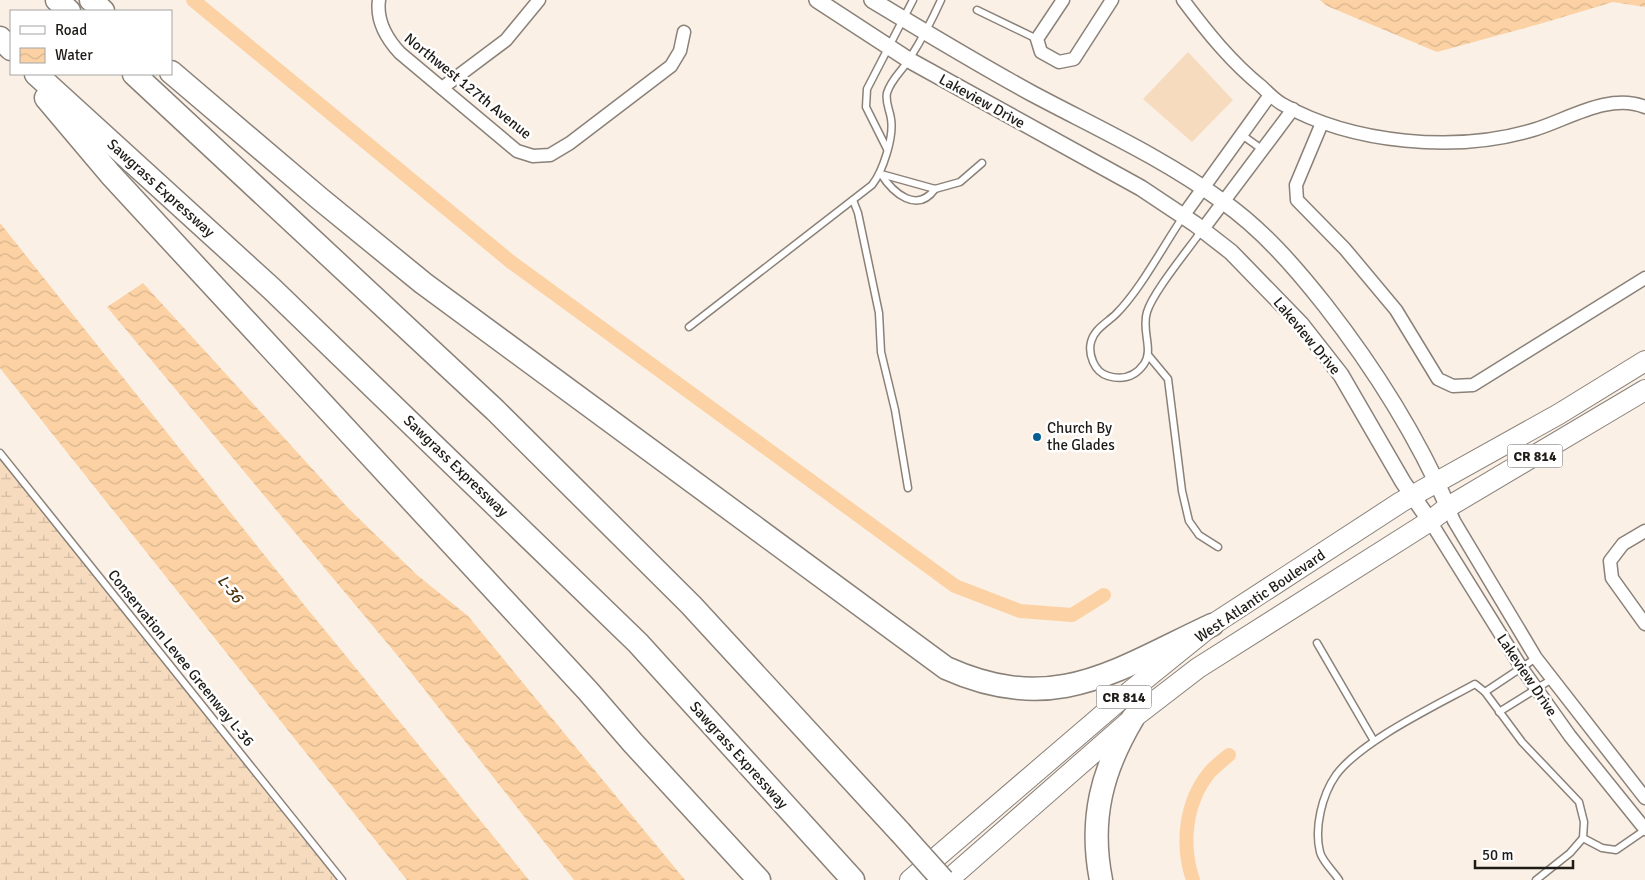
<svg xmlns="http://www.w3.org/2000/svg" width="1645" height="880" font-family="Signika,sans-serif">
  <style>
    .wetland { fill: url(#wetland-marsh) }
    .garden { fill: #f6dbbe }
    .water { fill: url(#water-waves) }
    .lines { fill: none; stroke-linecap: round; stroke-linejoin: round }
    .canal { stroke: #fcd2a4; stroke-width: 14 }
    .service-casing { stroke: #8a8178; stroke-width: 9 }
    .minor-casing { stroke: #8a8178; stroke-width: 15 }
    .tertiary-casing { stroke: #8a8178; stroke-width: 18 }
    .primary-casing { stroke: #8a8178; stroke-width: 22 }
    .motorway-casing { stroke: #8a8178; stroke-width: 25 }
    .service { stroke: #fff; stroke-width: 6 }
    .minor { stroke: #fff; stroke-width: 12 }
    .tertiary { stroke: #fff; stroke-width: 15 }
    .primary { stroke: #fff; stroke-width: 20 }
    .motorway { stroke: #fff; stroke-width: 22 }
    .motorway-bridge-casing { stroke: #8a8178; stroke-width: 25; stroke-linecap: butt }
    .motorway-bridge { stroke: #fff; stroke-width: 22 }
    .poi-dot { fill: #055f90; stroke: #fff; stroke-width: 2 }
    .labels { text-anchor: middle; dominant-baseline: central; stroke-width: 5; stroke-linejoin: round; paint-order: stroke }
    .shield { fill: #fff; stroke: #62605d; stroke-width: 1 }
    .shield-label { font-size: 14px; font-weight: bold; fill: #1f1c18 }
    .street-label { font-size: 15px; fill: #1f1c18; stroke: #fff }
    .poi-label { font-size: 15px; fill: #1f1c18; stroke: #fff; text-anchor: start }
    .water-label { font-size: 16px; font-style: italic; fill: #4d310e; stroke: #fff }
  </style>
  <defs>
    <pattern id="wetland-marsh" width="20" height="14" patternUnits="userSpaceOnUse" patternTransform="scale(1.25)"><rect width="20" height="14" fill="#f6dbbe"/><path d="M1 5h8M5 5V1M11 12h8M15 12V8" fill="none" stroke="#d2bba3"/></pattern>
    <pattern id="water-waves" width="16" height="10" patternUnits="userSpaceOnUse" patternTransform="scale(1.25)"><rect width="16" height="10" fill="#fcd2a4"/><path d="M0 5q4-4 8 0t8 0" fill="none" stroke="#d8b48c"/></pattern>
  </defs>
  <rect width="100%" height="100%" fill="#faf0e6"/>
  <path class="wetland" d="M0,453l342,427h-342z"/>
  <path class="garden" d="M1188,52l45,48 -41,42 -49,-43z"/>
  <g class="water">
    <path d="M1320,0h325v7l-32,-5 -70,21 -106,29 -110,-46z"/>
    <path d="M0,223l301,378 228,279h-122l-407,-512z"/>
    <path d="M143,283l205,225 69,67 51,41 217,264h-111l-172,-219 -295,-354z"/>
  </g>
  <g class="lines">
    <g class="canal">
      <path d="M193,0l318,262 444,324 65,25 52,4 32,-20"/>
      <path d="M1193,880c-12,-35 -8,-77 16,-107 5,-6 13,-12 20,-18"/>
    </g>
    <g class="service-casing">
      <g id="service">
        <path d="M977,10l60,29"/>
        <path d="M1242,135l21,15"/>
        <path d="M887,149l-21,-42 1,-18 46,-89"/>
        <path d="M881,174l54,15 25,-7 22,-19"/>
        <path d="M881,174c12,19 36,40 54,15"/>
        <path d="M853,200l5,13 21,100 2,39 14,58 13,78"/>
        <path d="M1183,217c-20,29 -42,72 -67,97 -8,8 -22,15 -25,28 -3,12 3,30 17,34 14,4 27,1 36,-12 10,-14 -3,-34 3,-52 6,-20 41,-62 55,-82"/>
        <path d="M689,327l183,-142c11,-14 22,-48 19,-66 -1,-9 -6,-16 -4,-26 4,-14 16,-23 23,-35 12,-19 22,-38 31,-58"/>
        <path d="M1148,355l20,24 14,112 7,30 10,14 19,12"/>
        <path d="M0,453l342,427"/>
        <path d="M1317,643l57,98"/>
        <path d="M1485,692l51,-34"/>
        <path d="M1499,712l53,-33"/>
        <path d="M1583,838l19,10 14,2 29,-20"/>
        <path d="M1339,880c-5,-8 -17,-19 -19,-28 -6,-24 2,-57 16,-77 25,-34 101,-70 139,-91l10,8 37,50 57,60 5,20 -1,16 -13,15 -34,27"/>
      </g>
    </g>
    <g class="minor-casing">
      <g id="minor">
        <path d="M379,0c-3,21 8,39 21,53l117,98 16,5 17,-1 20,-12 101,-77 9,-15 4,-19"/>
        <path d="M1063,0l-26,39 4,13 18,10 15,-3 38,-59"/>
        <path d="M1183,0c24,32 48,62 79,87 6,6 13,13 20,17 71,40 174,49 251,26 34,-10 76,-38 112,-23"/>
        <path d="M442,88l64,-48 33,-40"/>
        <path d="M1322,123l-26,62 1,15 48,49 51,61 42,69 15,7 20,-1 172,-107"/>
        <path d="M1183,216l87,-121"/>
        <path d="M1203,229l90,-120"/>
        <path d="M1448,507l6,14 82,137 109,140"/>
        <path d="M1430,521l91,146 49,69 75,93"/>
        <path d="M1645,531l-22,13 -13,17 2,17 33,46"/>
      </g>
    </g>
    <g class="tertiary-casing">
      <g id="tertiary">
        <path d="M817,0l92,60 232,128 54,36 36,28 70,72 40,51 62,107 27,39"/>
        <path d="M872,0c53,32 106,64 161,94 64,34 130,64 189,107 40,28 73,66 103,104 50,64 90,127 123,202"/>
      </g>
    </g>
    <g class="primary-casing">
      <g id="primary">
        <path d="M910,880l218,-187 84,-68 189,-123 158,-88 86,-53"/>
        <path d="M948,880l185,-162 65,-50 232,-147 18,-14 197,-117"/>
      </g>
    </g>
    <g class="motorway-casing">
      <g id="motorway">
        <path d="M57,0l12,11"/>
        <path d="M91,0l12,11"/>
        <path d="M0,38l11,11"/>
        <path d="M171,72l148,126 104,85 523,385c109,49 169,2 266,-43"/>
        <path d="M36,74l236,215 366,354 215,237"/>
        <path d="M134,74l361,336 196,195 209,227"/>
        <path d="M46,98l65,77 477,516 45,52 126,137"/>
        <path d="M1101,880c-12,-61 1,-110 32,-162"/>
      </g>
    </g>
    <use href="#service" class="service"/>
    <use href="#minor" class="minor"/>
    <use href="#tertiary" class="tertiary"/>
    <use href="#primary" class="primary"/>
    <use href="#motorway" class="motorway"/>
    <g class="motorway-bridge-casing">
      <path id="motorway-bridge" d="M900,832l43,48"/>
    </g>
    <use href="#motorway-bridge" class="motorway-bridge"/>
  </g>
  <circle class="poi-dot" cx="1037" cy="437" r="5"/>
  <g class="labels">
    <g class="shield">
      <rect x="1507.5" y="444.5" width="55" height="23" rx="4"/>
      <rect x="1096.5" y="685.5" width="55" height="23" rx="4"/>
    </g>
    <g class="shield-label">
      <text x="1535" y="456">CR 814</text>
      <text x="1124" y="697">CR 814</text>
    </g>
    <g class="street-label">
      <text transform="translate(468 86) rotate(39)">Northwest 127th Avenue</text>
      <text transform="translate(982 101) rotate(29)">Lakeview Drive</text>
      <text transform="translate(161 188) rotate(42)">Sawgrass Expressway</text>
      <text transform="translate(1307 336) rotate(50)">Lakeview Drive</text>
      <text transform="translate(456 466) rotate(44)">Sawgrass Expressway</text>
      <text transform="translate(1260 596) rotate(-34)">West Atlantic Boulevard</text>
      <text transform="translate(181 658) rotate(51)">Conservation Levee Greenway L-36</text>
      <text transform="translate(1527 675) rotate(56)">Lakeview Drive</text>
      <text transform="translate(739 755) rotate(48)">Sawgrass Expressway</text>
    </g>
    <g class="poi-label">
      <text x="1047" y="428">Church By<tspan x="1047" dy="17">the Glades</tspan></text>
    </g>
    <g class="water-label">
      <text transform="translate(230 589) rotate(52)">L-36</text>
    </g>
  </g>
  <rect x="10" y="10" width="162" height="65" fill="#ffffff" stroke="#a5a4a3"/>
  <rect x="20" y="26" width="25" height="8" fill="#ffffff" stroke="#a5a4a3"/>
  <text x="55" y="35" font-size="15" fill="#1f1c18">Road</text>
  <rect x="20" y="48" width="25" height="15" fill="url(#water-waves)" stroke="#a5a4a3"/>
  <text x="55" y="60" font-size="15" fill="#1f1c18">Water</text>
  <path d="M1475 860v8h98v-8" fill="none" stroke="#1f1c18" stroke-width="2.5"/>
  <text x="1482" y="860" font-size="15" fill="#1f1c18" stroke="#ffffff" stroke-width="4" paint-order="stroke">50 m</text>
</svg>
